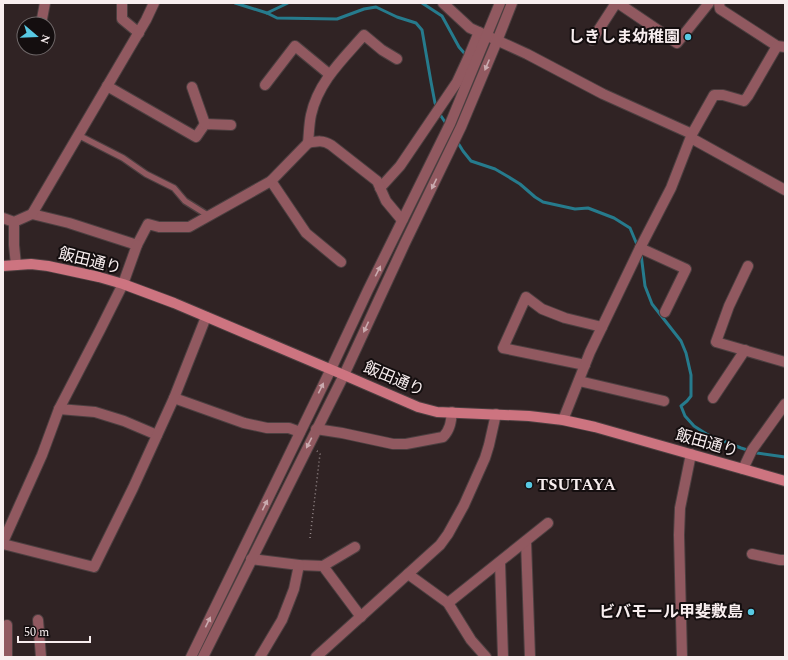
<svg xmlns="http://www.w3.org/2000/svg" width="788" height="660" font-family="Spectral,'Noto Sans JP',serif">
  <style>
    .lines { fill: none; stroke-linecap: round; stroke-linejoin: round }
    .stream { stroke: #267b8d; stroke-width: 3 }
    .service-casing { stroke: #4c3f40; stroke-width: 8 }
    .minor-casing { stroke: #4c3f40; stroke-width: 12 }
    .tertiary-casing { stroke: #4c3f40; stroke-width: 12 }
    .secondary-casing { stroke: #4c3f40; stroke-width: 12 }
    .path { stroke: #978b8c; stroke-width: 1.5; stroke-dasharray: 1 3; stroke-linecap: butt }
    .service { stroke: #915960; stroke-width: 5.5 }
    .minor { stroke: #915960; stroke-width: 10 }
    .tertiary { stroke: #915960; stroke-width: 10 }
    .secondary { stroke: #cd7480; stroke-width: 10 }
    .oneway { fill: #caabaf }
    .poi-dot { fill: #58c9e3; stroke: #140e0f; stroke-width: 1.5 }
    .labels { text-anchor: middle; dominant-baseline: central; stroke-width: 4; stroke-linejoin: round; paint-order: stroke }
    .poi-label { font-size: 16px; font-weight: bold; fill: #f8eeef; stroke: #140e0f; text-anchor: end }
    .street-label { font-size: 16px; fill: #f8eeef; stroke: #140e0f }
  </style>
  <rect width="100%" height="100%" fill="#302324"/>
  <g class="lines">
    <g class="stream">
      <path d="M235,3l32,10 10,5 60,1 27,-10 12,-2 21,10 19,6 6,7 9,52 4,21 2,5"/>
      <path d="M422,3l20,13 17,31 6,7"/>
      <path d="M267,13l21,-10"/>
      <path d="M439,113l8,12"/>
      <path d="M450,130l13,21 8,10 24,8 12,7 13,8 15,13 8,5 32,7 13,-1 26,10 16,10 8,19"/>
      <path d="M641,254l4,32 7,18 29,37 5,12 5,22v21l-4,5 -6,5 4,10 9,10 14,9 33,13 16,5 28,4"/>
    </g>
    <g class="service-casing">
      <path id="service" d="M78,135l45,23 23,16 28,14 11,13 24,15"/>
    </g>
    <g class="minor-casing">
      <g id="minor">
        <path d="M122,3v16l17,14"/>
        <path d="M443,3l27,25 57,26 76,40 89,40"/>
        <path d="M618,3l59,40 32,-40"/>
        <path d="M719,3l1,6 57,37 8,1"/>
        <path d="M41,24l4,-21"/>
        <path d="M592,40l24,-37"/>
        <path d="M265,85l30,-39 34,28"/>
        <path d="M107,86l89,51 9,-13 26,1"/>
        <path d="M192,87l13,37"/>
        <path d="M691,138l94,52"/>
        <path d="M308,143c1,-9 1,-19 3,-28 7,-33 32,-56 53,-80l18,15 15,9"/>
        <path d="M271,181l35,52 35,29"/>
        <path d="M380,188l20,-22 57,-84 12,-26 10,-24"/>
        <path d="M32,214l37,9 68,22 11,-21 11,3h30l82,-46 37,-38c10,-2 15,-3 23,2l46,36 9,20 15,18h2"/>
        <path d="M3,218l11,4 18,-8 114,-194 8,-17"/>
        <path d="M14,222v23l2,20"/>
        <path d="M640,248l46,21 -21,43"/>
        <path d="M748,266l-19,40 -13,36 69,20"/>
        <path d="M585,365l-82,-17 23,-51 16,12 23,9 37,9"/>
        <path d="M579,381l85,20"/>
        <path d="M174,398l70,25 23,5h22l11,4"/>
        <path d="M713,398l32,-48"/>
        <path d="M59,409l36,3 29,9 33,14"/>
        <path d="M563,420l27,-68 50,-104 31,-60 21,-54 22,-39h9l21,6 4,-5 29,-50"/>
        <path d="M316,429l26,4 51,11h13l37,-7c7,-7 8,-15 9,-25"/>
        <path d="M743,469l9,-19 33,-46"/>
        <path d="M526,541l4,116"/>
        <path d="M3,542l39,-87 17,-46 41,-79 23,-46 14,-39"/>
        <path d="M3,544l91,23 39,-79 41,-90 32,-81"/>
        <path d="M752,554l28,6h5"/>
        <path d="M251,559l48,6 24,1 38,51"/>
        <path d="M500,562l3,95"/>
        <path d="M323,566l32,-19"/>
        <path d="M408,574l40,29 23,37 15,17"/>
        <path d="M448,603l100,-80"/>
        <path d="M38,620l3,37"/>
        <path d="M7,625v32"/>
        <path d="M260,657l22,-37 12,-31 5,-24"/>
        <path d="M682,657l-3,-122 1,-27 11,-54"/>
      </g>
    </g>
    <g class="tertiary-casing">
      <g id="tertiary">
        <path d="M191,657l140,-288 37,-79 82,-166 50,-121"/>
        <path d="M203,657l141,-282 61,-132 56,-116 36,-86 15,-38"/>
        <path d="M316,657l124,-112 8,-11 16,-29 21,-47 4,-13 7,-31"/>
      </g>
    </g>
    <g class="secondary-casing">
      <path id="secondary" d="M3,266l28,-2 17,2 51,11 24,7 51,19 170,72 74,32 19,5 92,4 34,4 32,7 190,54"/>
    </g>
    <path class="path" d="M310,538l10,-84 -4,-4"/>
    <use href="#service" class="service"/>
    <use href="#minor" class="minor"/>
    <use href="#tertiary" class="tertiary"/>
    <use href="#secondary" class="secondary"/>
  </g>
  <defs><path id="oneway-solid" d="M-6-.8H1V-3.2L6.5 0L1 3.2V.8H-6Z"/></defs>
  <g class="oneway">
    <use href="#oneway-solid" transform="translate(487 65) rotate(113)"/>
    <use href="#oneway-solid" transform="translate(434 184) rotate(116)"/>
    <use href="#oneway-solid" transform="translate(378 271) rotate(-63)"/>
    <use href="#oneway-solid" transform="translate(366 327) rotate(115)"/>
    <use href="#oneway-solid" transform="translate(321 388) rotate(-64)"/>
    <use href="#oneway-solid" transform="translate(309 443) rotate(117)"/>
    <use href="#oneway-solid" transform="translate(265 505) rotate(-64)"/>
    <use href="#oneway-solid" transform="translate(208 622) rotate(-64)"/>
  </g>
  <g class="poi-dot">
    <circle cx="688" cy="37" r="4"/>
    <circle cx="529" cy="485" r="4"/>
    <circle cx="751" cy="612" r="4"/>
  </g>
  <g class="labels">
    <g class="poi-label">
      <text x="680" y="37">しきしま幼稚園</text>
      <text x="537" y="485" text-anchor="start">TSUTAYA</text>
      <text x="743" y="612">ビバモール甲斐敷島</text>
    </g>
    <g class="street-label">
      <text transform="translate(90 261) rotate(14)">飯田通り</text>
      <text transform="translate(394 379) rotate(23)">飯田通り</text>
      <text transform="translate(707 443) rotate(16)">飯田通り</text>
    </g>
  </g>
  <rect width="788" height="660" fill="none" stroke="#f8eeef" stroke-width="8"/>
  <g transform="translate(36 36) rotate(109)"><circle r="19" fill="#140e0f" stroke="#6f6869"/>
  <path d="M0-3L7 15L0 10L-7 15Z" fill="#58c9e3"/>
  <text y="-6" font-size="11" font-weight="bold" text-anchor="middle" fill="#f8eeef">N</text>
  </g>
  <path d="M18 636v6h72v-6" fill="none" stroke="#f8eeef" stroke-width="2"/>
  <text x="24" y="636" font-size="12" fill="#f8eeef" stroke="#140e0f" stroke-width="3" paint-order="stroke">50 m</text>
</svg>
